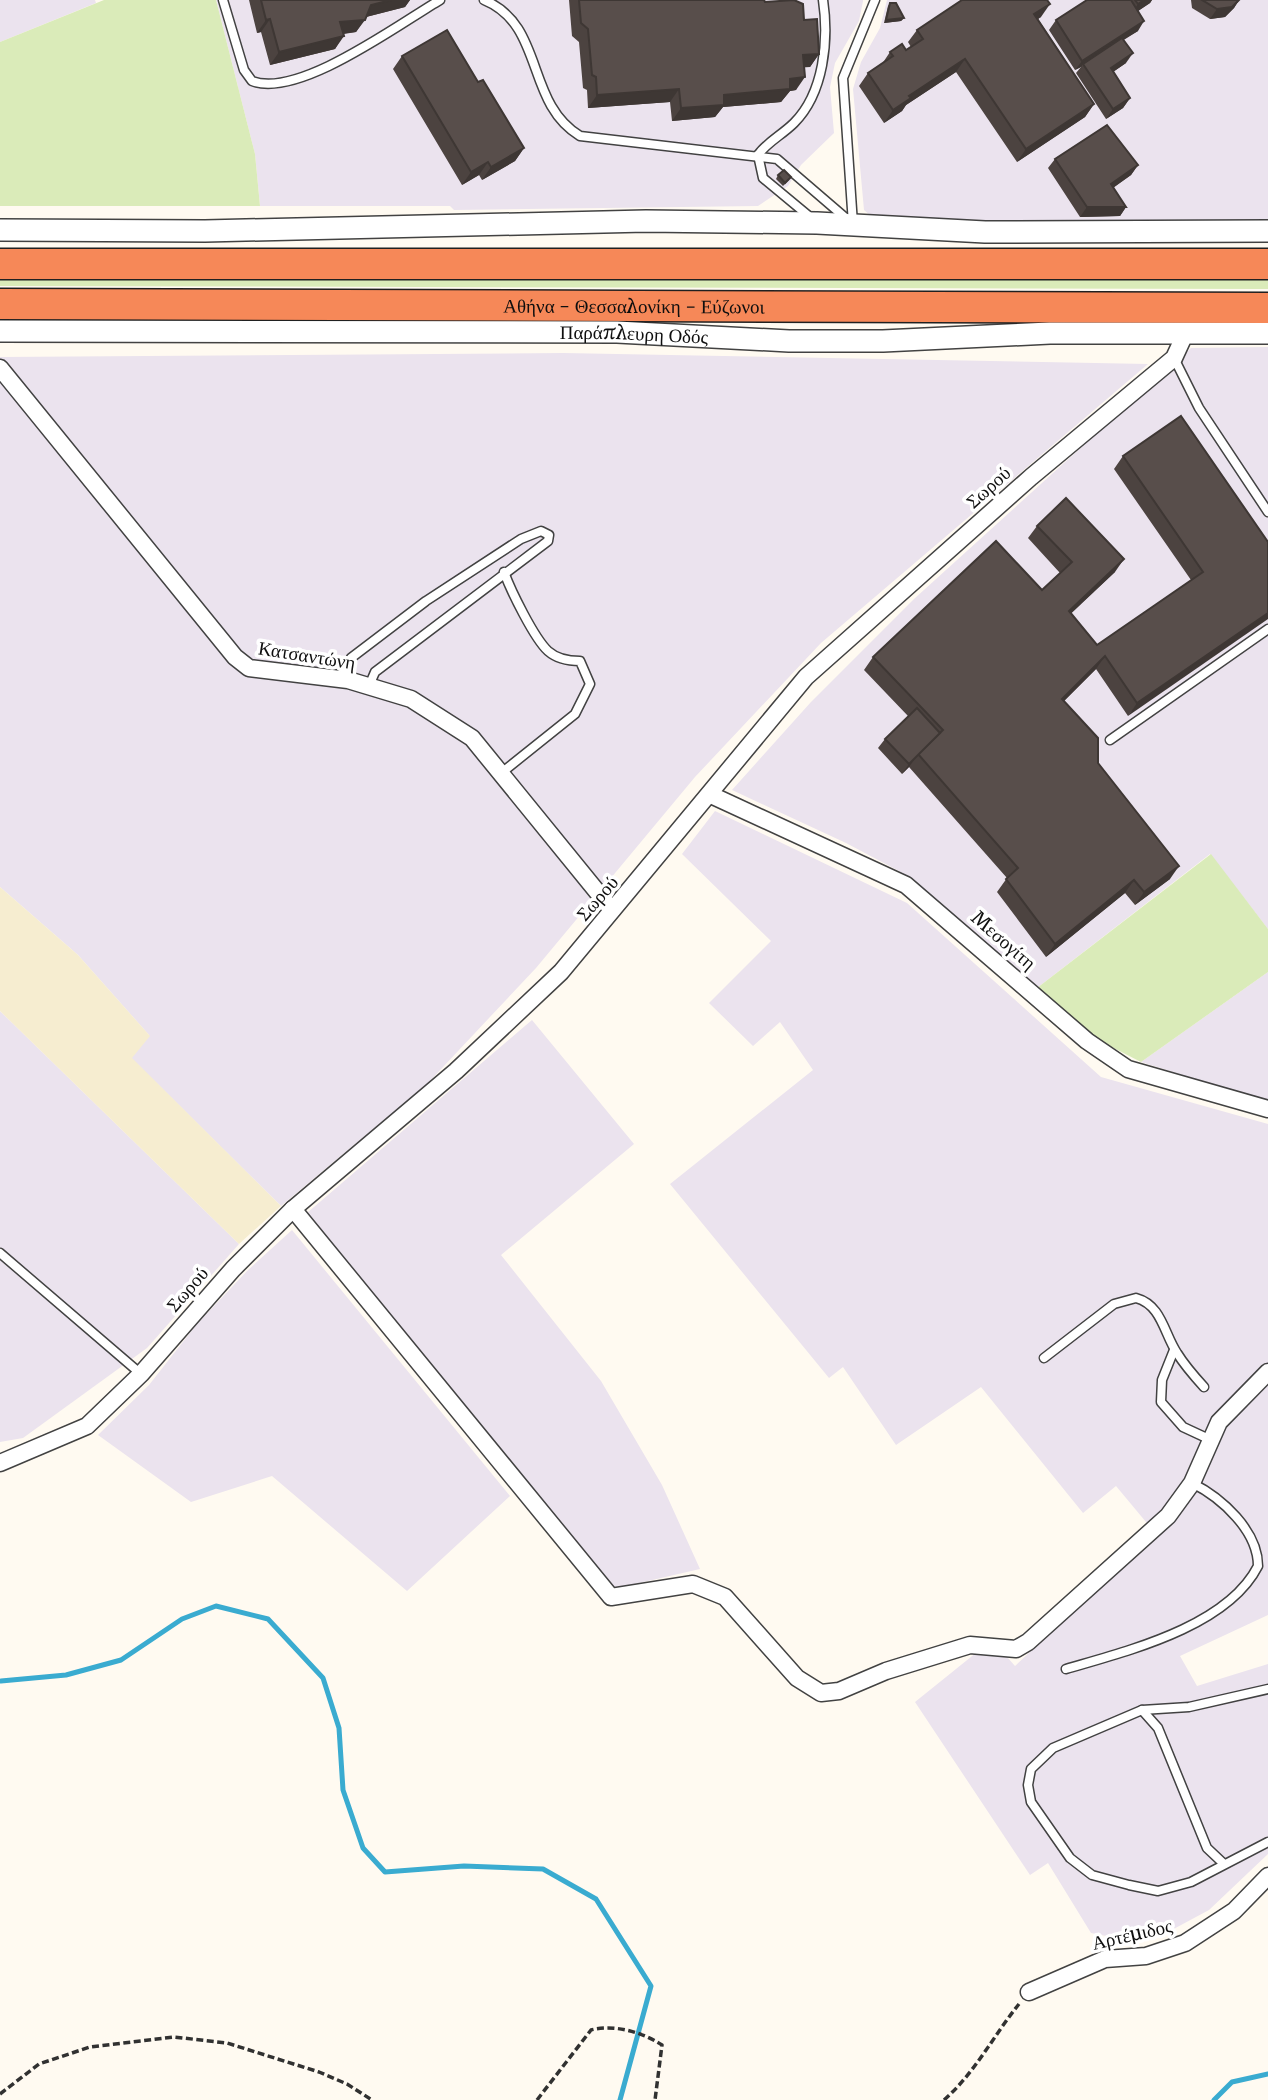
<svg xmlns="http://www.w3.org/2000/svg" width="1268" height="2100" font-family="Merriweather,serif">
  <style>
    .industrial { fill: #ebe3ee }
    .farmland { fill: #f6edd0 }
    .green { fill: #daebb9 }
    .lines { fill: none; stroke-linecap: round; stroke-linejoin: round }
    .stream { stroke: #3aabd0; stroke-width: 5 }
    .service-casing { stroke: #424242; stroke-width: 11 }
    .minor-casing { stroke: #424242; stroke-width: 19 }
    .tertiary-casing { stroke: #424242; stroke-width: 24 }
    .motorway-casing { stroke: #202020; stroke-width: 33 }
    .path { stroke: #313131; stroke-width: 3.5; stroke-dasharray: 7 3.5; stroke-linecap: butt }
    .service { stroke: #fff; stroke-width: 8 }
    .minor { stroke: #fff; stroke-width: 16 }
    .tertiary { stroke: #fff; stroke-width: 21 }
    .motorway { stroke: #f68858; stroke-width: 30 }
    .wall { fill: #4c4340 }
    .shaded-wall { fill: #3e3734 }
    .building { fill: #584e4b; stroke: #3e3734; stroke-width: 2 }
    .labels { text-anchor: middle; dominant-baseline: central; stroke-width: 7; stroke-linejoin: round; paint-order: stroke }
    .street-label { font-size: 19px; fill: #0f0f0f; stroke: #fff }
  </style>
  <rect width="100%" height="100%" fill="#fffaf1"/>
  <g class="industrial">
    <path d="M0,0h95l1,3 -96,39z"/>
    <path d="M216,0h647v1l-4,20 -24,42 -5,24 4,46 -33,32 -13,21 -30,20 -304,4 -4,-4h-190l-5,-52z"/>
    <path d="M887,0h381v225l-275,-1 -122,-8 -7,-6 -11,-121 8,-27 19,-34z"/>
    <path d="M1268,347v582l-58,-75 -173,134 -138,-117 -53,-28 -114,-53 79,-88 103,-103 277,-251z"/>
    <path d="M563,353l585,11 -327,279 -126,134 -159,191 -108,115 -147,123 -150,-148 18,-23 -71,-80 -78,-68v-530z"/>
    <path d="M715,811l192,92 194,174 167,47v491l-88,41 17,30 71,-22v190l-59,56 -41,22 -52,6 -25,-5 -43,-70 -18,12 -115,-173 77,-62 23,26 141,-132 -40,-48 -33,27 -102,-126 -85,58 -53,-78 -14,11 -159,-194 143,-114 -33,-48 -27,24 -44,-43 62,-62 -89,-87z"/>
    <path d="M1268,972v130l-127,-40z"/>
    <path d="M0,1011l239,233 -92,104 -124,90 -23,4z"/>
    <path d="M532,1020l102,124 -133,111 100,126 61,104 38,84 -87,20 -306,-376z"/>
    <path d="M292,1230l218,266 -103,95 -135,-115 -81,26 -93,-67 51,-50 48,-61 50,-53z"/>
  </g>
  <path class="farmland" d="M0,887l78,68 72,81 -18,22 149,148 -42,38 -239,-233z"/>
  <g class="green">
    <path d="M104,0h112l39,154 5,52h-260v-164z"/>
    <path d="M0,277l1268,3v9l-1268,-3z"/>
    <path d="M1211,854l57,75v43l-127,90 -41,-21 -63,-53z"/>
  </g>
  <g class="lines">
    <g class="stream">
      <path d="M1,1681l65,-6 55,-15 61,-41 34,-13 52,13 55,59 16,50 4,62 20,58 22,24 79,-6 79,3 53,30 55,87 -31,114"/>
      <path d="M1214,2100l18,-18 36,-8"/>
    </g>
    <g class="service-casing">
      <g id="service">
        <path d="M223,0l21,70 8,11c46,18 147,-57 188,-81"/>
        <path d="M484,0c61,25 41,103 96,136l197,23 71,61"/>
        <path d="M758,155c9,-13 24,-20 36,-32 30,-30 35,-83 29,-123"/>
        <path d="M758,155l5,23 47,39"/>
        <path d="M853,224l-10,-146 32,-78"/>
        <path d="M1174,358l25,50 69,104"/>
        <path d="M342,679l9,-21 75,-57 95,-62 20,-8 8,4 -1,6 -173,131 -6,14"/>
        <path d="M1110,740l158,-111"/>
        <path d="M500,774l75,-60 15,-30 -10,-23c-11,0 -23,-2 -32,-10 -14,-13 -37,-60 -44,-79"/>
        <path d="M0,1253l141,121"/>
        <path d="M1174,1350l-12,30 -1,22 22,25 28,13"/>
        <path d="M1044,1358l70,-54 22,-6c26,7 28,36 41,55 8,13 17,23 27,34"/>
        <path d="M1066,1669c61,-18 161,-42 192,-103 0,-35 -36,-68 -66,-83"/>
        <path d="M1268,1689l-79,18 -47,3 -89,38 -22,21 -3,16 3,17 39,56 22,17 37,10 29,6 33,-9 77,-40"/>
        <path d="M1142,1710l16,18 49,120 17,16"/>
      </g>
    </g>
    <g class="minor-casing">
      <g id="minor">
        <path d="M0,368l235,289 14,11 99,12 63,19 61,39 140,172"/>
        <path d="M711,795l195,90 181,156 41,28 140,40"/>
        <path d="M293,1209l318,388 82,-13 32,13 72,81 24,15 18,-2 47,-20 84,-26 46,4 12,-7 140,-126 24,-33 27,-61 49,-50"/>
        <path d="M0,1463l87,-37 54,-52 92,-105 60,-60 163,-138 105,-99 245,-295 225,-200 143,-119 12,-26"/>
        <path d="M1029,1992l76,-33 41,-3 39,-13 49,-32 34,-35"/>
      </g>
    </g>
    <g class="tertiary-casing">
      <g id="tertiary">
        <path d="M0,230l205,1 441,-10 171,2 168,9 283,-1"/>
        <path id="s1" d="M0,331l617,1 172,9h94l167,-8h218"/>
      </g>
    </g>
    <g class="motorway-casing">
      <g id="motorway">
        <path d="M0,264h1268"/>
        <path id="s2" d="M0,304l1268,4"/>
      </g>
    </g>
    <g class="path">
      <path d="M0,2094l39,-30 51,-17 84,-10 53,6 92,29 28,12 25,16"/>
      <path d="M537,2100l54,-70c23,-6 51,2 71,15l-7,55"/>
      <path d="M944,2100c30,-26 50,-65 75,-96"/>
    </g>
    <use href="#service" class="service"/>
    <use href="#minor" class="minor"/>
    <use href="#tertiary" class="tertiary"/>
    <use href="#motorway" class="motorway"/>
  </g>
  <g class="wall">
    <path d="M249,0h161l-5,7 -39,10 -10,15 -12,2 -9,15 -65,16 -9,-33 -4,1z"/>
    <path d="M569,0h195l1,2 39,18 15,34 -9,13h-6l-8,23 -6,1 -9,11 -58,5 -8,10 -43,4 -2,-19 -82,6 -1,-18 -4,-2 -4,-46 -7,-6z"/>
    <path d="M1087,0h65l-2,3 -12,8v20l-14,8 2,24 -13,9 17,26 -7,10 -17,11 -30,-46 5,-6 -6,3 -26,-40 7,-10z"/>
    <path d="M1191,0h48l-5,8 -9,9 -15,2 -18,-11z"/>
    <path d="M890,3l14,15 -3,3 -17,2 4,-17z"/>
    <path d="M1041,17l-3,2 56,85 -9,13 -68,45 -61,-90 -50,33 -4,6 -18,12 -25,-37 9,-13 14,-9 8,-12 16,-2 5,-3 -3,-5 9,-12z"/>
    <path d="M402,56l76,26 46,66 -9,13 -33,19 -3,-5 -17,10 -69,-116z"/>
    <path d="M1055,159l83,6 -7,10 -18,13 13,19 -6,9 -40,1 -32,-49z"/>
    <path d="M778,175l11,5 -6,6 -7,-7z"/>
    <path d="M1123,456l145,86 -140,174 -32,-47 -32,32 34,62 72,116 -35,26 -10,-12 -79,64 -49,-65 10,-14 -98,-111 -7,7 -24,-26 7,-9 23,-23 -44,-46 9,-13 169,-67 18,-17 -32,-35 9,-12 78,46 -44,41 26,32 94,-65 -77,-111z"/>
  </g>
  <g class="shaded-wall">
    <path d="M391,0h19l-5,7 -43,11 9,-13z"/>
    <path d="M1144,0h8l-2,3 -21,14 9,-13z"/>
    <path d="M1239,0l-5,8 -9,9 -15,2 7,-10z"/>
    <path d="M1050,4l-9,13 -16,10 9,-13z"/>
    <path d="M904,18l-3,3 -17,2 2,-3z"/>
    <path d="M270,19l-9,13 -4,1 9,-13z"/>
    <path d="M365,20l-9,12 -25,3 9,-13z"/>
    <path d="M1144,21l-6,10 -54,34 -1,-1 -2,3 -6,3 7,-9z"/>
    <path d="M344,36l-9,13 -65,16 9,-13z"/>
    <path d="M1133,53l-7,10 -22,15 7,-10z"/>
    <path d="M819,54l-9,13 -16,1 9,-13z"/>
    <path d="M965,59l-9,13 -50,33 -4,6 -18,12 9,-13 16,-14z"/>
    <path d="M805,77l-9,13 -6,1 -9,11 -58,5 -8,10 -43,4 9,-13 43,-13 66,-16z"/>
    <path d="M679,89l-9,13 -82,6 9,-13z"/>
    <path d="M1130,98l-7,10 -17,11 7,-10z"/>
    <path d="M1094,104l-9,13 -68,45 9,-13z"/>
    <path d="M524,148l-9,13 -33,19 9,-13z"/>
    <path d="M488,162l-9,13 -17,10 9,-13z"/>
    <path d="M1138,165l-7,10 -27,19 7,-10z"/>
    <path d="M1087,207h39l-6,9 -40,1z"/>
    <path d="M1124,559l-9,13 -55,52 9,-13z"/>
    <path d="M1268,613v6l-140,97 9,-13z"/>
    <path d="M1105,656l-9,13 -43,43 9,-13z"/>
    <path d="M916,757l-7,10 -7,7 7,-10z"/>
    <path d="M1179,866l-9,13 -35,26 9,-13z"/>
    <path d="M1134,880l-9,13 -79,64 9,-13z"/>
  </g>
  <g class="building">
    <path d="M261,0h130l-20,5 -6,15 -25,2 4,14 -65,16 -9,-33 -4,1z"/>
    <path d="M579,0h185l1,2 29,-2 9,4 1,16 13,-1 2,35 -16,1 2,22 -15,2v10l-66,6v10l-43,3 -2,-19 -82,6 -1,-18 -4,-2 -4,-46 -7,-6z"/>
    <path d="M962,0h85l3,4 -16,10 60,90 -68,45 -61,-90 -56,37 2,2 -18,12 -25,-37 25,-17 -3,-4 12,-8 4,6 17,-11 -6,-9z"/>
    <path d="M1087,0h44l13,21 -62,40 -26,-41z"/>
    <path d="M1135,0h9l-6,4z"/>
    <path d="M1202,0h37l-7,7 -15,2z"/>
    <path d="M890,3h6l8,15 -18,2z"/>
    <path d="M447,30l31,52 5,-2 41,68 -33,19 -3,-5 -17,10 -69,-116z"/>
    <path d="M1122,38l11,15 -22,15 19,30 -17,11 -30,-45z"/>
    <path d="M1107,125l31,40 -27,19 15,23h-39l-32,-48z"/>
    <path d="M784,170l7,7 -6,6 -7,-8z"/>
    <path d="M1181,416l87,126v71l-131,90 -32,-47 -43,43 36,39v25l81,103 -35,26 -10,-12 -79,64 -49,-65 12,-11 -100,-114 25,-24 -70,-73 123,-116 46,49 30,-28 -35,-36 29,-28 58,61 -55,52 28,34 106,-73 -80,-116z"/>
    <path d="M917,708l23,25 -31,31 -24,-25z"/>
  </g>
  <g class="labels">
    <g class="street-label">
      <text stroke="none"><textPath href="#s2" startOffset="634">Αθήνα - Θεσσαλονίκη - Εύζωνοι</textPath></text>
      <text stroke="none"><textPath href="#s1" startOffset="634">Παράπλευρη Οδός</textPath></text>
      <text transform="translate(988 487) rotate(-42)">Σωρού</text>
      <text transform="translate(307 655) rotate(9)">Κατσαντώνη</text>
      <text transform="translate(597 898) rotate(-49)">Σωρού</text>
      <text transform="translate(1004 940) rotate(41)">Μεσογίτη</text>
      <text transform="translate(187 1289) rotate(-49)">Σωρού</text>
      <text transform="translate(1132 1934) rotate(-13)">Αρτέμιδος</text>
    </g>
  </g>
</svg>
